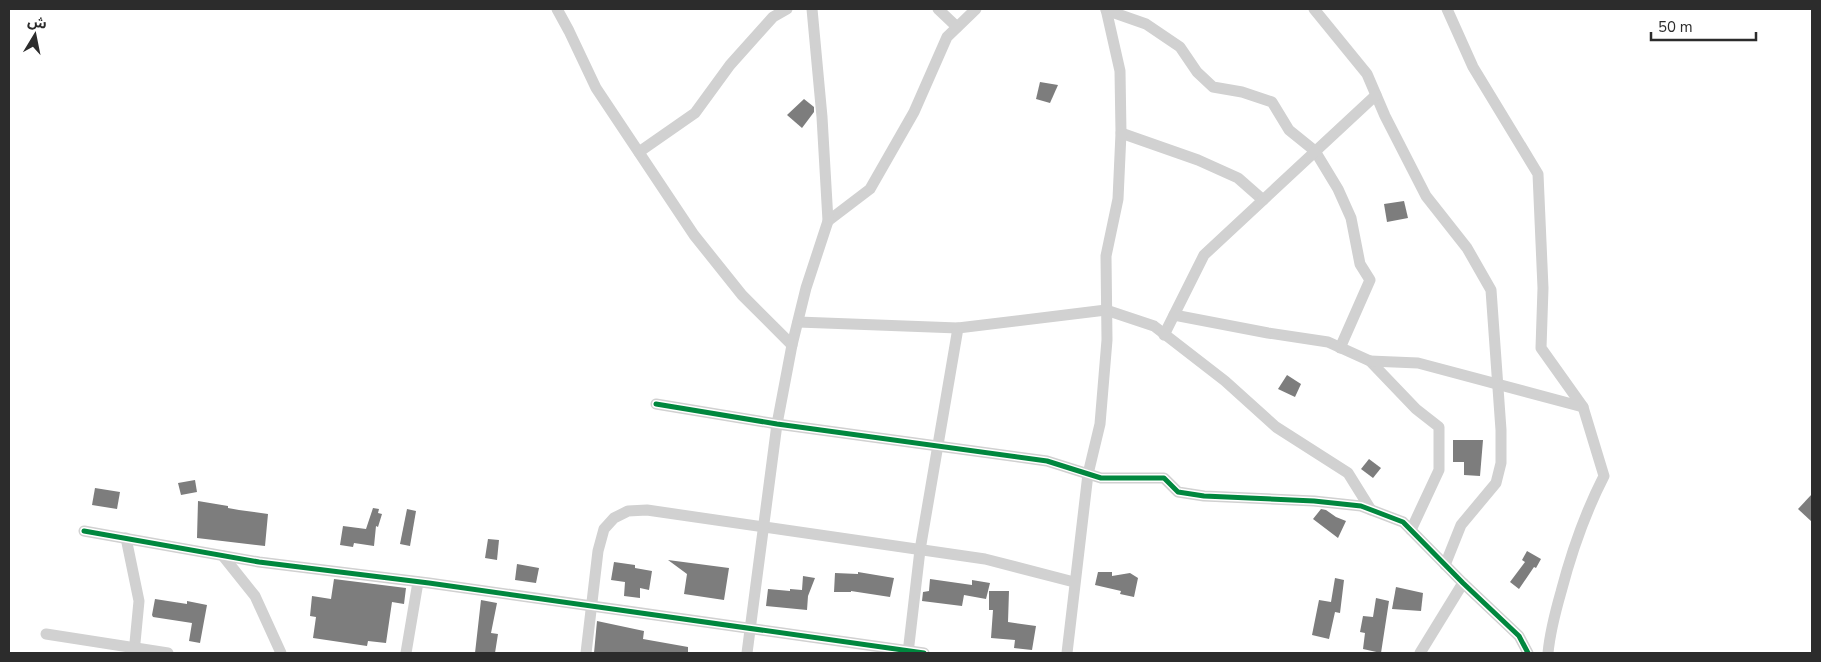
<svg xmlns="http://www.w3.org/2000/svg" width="1821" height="662" font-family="'Nunito Sans','Noto Sans Arabic',sans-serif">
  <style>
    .building { fill: #7d7d7d }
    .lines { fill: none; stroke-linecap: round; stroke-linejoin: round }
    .street { stroke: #d1d1d1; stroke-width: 11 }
    .cycleway-casing { stroke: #fff; stroke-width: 8 }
    .cycleway { stroke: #00873e; stroke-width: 5 }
  </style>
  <rect width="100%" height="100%" fill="#fff"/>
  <g class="building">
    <path d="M1040,82l18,3 -8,18 -14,-4z"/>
    <path d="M804,99l10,8v5l-12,16 -15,-13z"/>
    <path d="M1404,201l4,17 -21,4 -3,-18z"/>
    <path d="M1287,375l14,9 -6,13 -17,-8z"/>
    <path d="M1453,440h30l-3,36 -16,-1v-13h-11z"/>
    <path d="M1369,459l12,9 -8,10 -12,-9z"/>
    <path d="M195,480l2,12 -16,3 -3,-12z"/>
    <path d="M95,488l25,4 -3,17 -25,-4z"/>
    <path d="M1812,494v28l-14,-13z"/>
    <path d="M198,501l30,5v2l11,2 29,4 -3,32 -68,-8z"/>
    <path d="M373,508l6,1 -1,4 4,1 -4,13 -2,-1 -2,20 -20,-3 -1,4 -13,-2 3,-19 23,3z"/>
    <path d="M407,509l9,2 -6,35 -10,-2z"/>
    <path d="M1321,509l5,1 10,7 10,4 -8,17 -25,-19z"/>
    <path d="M488,539l11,1 -2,20 -12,-2z"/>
    <path d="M1527,551l14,8 -5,9 -2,-1 -15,22 -9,-7 15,-20 -3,-2z"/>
    <path d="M668,560l61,8 -5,32 -40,-6 3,-20z"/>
    <path d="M614,562l21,3v3l17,3 -3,19 -9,-2v10l-16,-2 1,-14 -14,-2z"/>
    <path d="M517,564l22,4 -3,15 -21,-3z"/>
    <path d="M858,572l36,6 -4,19 -39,-6v1h-17l1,-19 23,1z"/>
    <path d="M1098,572h14v4l18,-3 8,5 -4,19 -14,-3 1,-3 -26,-6z"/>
    <path d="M803,576l12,2 -7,18 -1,14 -41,-4 2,-17 22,2v-2l12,1z"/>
    <path d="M1335,578l9,2 -4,33 -5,-1 -6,27 -17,-4 7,-35 12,2z"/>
    <path d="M334,579l72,9 -2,16 -12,-2 -6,41 -18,-2 -1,5 -54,-8 3,-21 -6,-1 2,-20 19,3z"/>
    <path d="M930,579l42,6v-5l18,3 -4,16 -22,-4 -2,11 -40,-5 1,-9 6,-1z"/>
    <path d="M1396,587l27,6 -2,18 -29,-2z"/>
    <path d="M989,591h20l-1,31 28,4 -4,24 -18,-2 1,-8 -24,-2 2,-28h-4z"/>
    <path d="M1376,598l13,3 -8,52 -18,-4 2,-16 -5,-1 3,-16 10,1z"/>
    <path d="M155,599l32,5v-3l20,4 -7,38 -11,-2 3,-18 -39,-6 -1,-2z"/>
    <path d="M481,600l16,3 -6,30 7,1 -3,19h-20z"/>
    <path d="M597,621l47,10 -1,8 45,8v6h-94z"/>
  </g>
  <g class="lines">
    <g class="street">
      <path d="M557,9l12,22 27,57 98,147 48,60 50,50"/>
      <path d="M938,9l19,18"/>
      <path d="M1314,9l53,65 18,42 41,80 41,52 24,42 10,140v33l-5,20 -35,42 -16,40"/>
      <path d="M1447,9l26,58 65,107 5,114 -2,60 42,59 21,69c-20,39 -32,74 -43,116 -6,21 -11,40 -13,61"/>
      <path d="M1106,10l40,14 34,23 17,25 16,15 29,5 30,10 17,28 26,21 23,38 13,29 9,46 10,16 -30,68"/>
      <path d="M1121,133l77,27 40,18 25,22"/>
      <path d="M639,152l56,-39 35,-48 43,-48 14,-8"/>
      <path d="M828,221l42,-32 44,-77 33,-75 29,-28"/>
      <path d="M1174,315l94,18 60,9 42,19 46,48 23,18v43l-28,60"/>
      <path d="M798,322l160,6 148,-18 48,16 71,55 51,46 72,46 23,37"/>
      <path d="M1164,335l40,-80 172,-160"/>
      <path d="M1370,361l48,2 165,44"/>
      <path d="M656,404l121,20 270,37 54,17h63l14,14 26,4 110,5 47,5 42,16 60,61 56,53 9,17"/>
      <path d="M84,531l175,31 170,21 495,70"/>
      <path d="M126,538l13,63 -5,52"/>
      <path d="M223,556l32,40 26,57"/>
      <path d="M46,634l122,19"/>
      <path d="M406,653l12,-71"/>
      <path d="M586,653l12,-102 6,-22 10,-11 14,-7 19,-1 338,49 89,23"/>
      <path d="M747,653l30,-229 15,-79 14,-57 22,-67 -6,-104 -10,-108"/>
      <path d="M908,653l12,-103 38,-222"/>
      <path d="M1067,653l21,-179 12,-50 7,-84 -1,-84 12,-57 3,-66 -1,-62 -14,-62"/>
      <path d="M1420,653l43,-70"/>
    </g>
    <g class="cycleway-casing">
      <g id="cycleway">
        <path d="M656,404l121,20 270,37 54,17h63l14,14 26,4 110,5 47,5 42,16 60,61 56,53 9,17"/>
        <path d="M84,531l175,31 170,21 495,70"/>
      </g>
    </g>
    <use href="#cycleway" class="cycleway"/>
  </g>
  <rect width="1821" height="662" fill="none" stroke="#2c2c2c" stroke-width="20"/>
  <g transform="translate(35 35) rotate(10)" stroke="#ffffff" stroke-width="4" paint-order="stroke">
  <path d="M0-4L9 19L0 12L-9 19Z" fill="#2c2c2c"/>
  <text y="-8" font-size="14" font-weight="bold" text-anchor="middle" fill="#2c2c2c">ش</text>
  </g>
  <path d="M1651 32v8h105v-8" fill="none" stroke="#2c2c2c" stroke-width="2.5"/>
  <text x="1658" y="32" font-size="15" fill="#2c2c2c" stroke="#ffffff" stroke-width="4" paint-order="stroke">50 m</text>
</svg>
